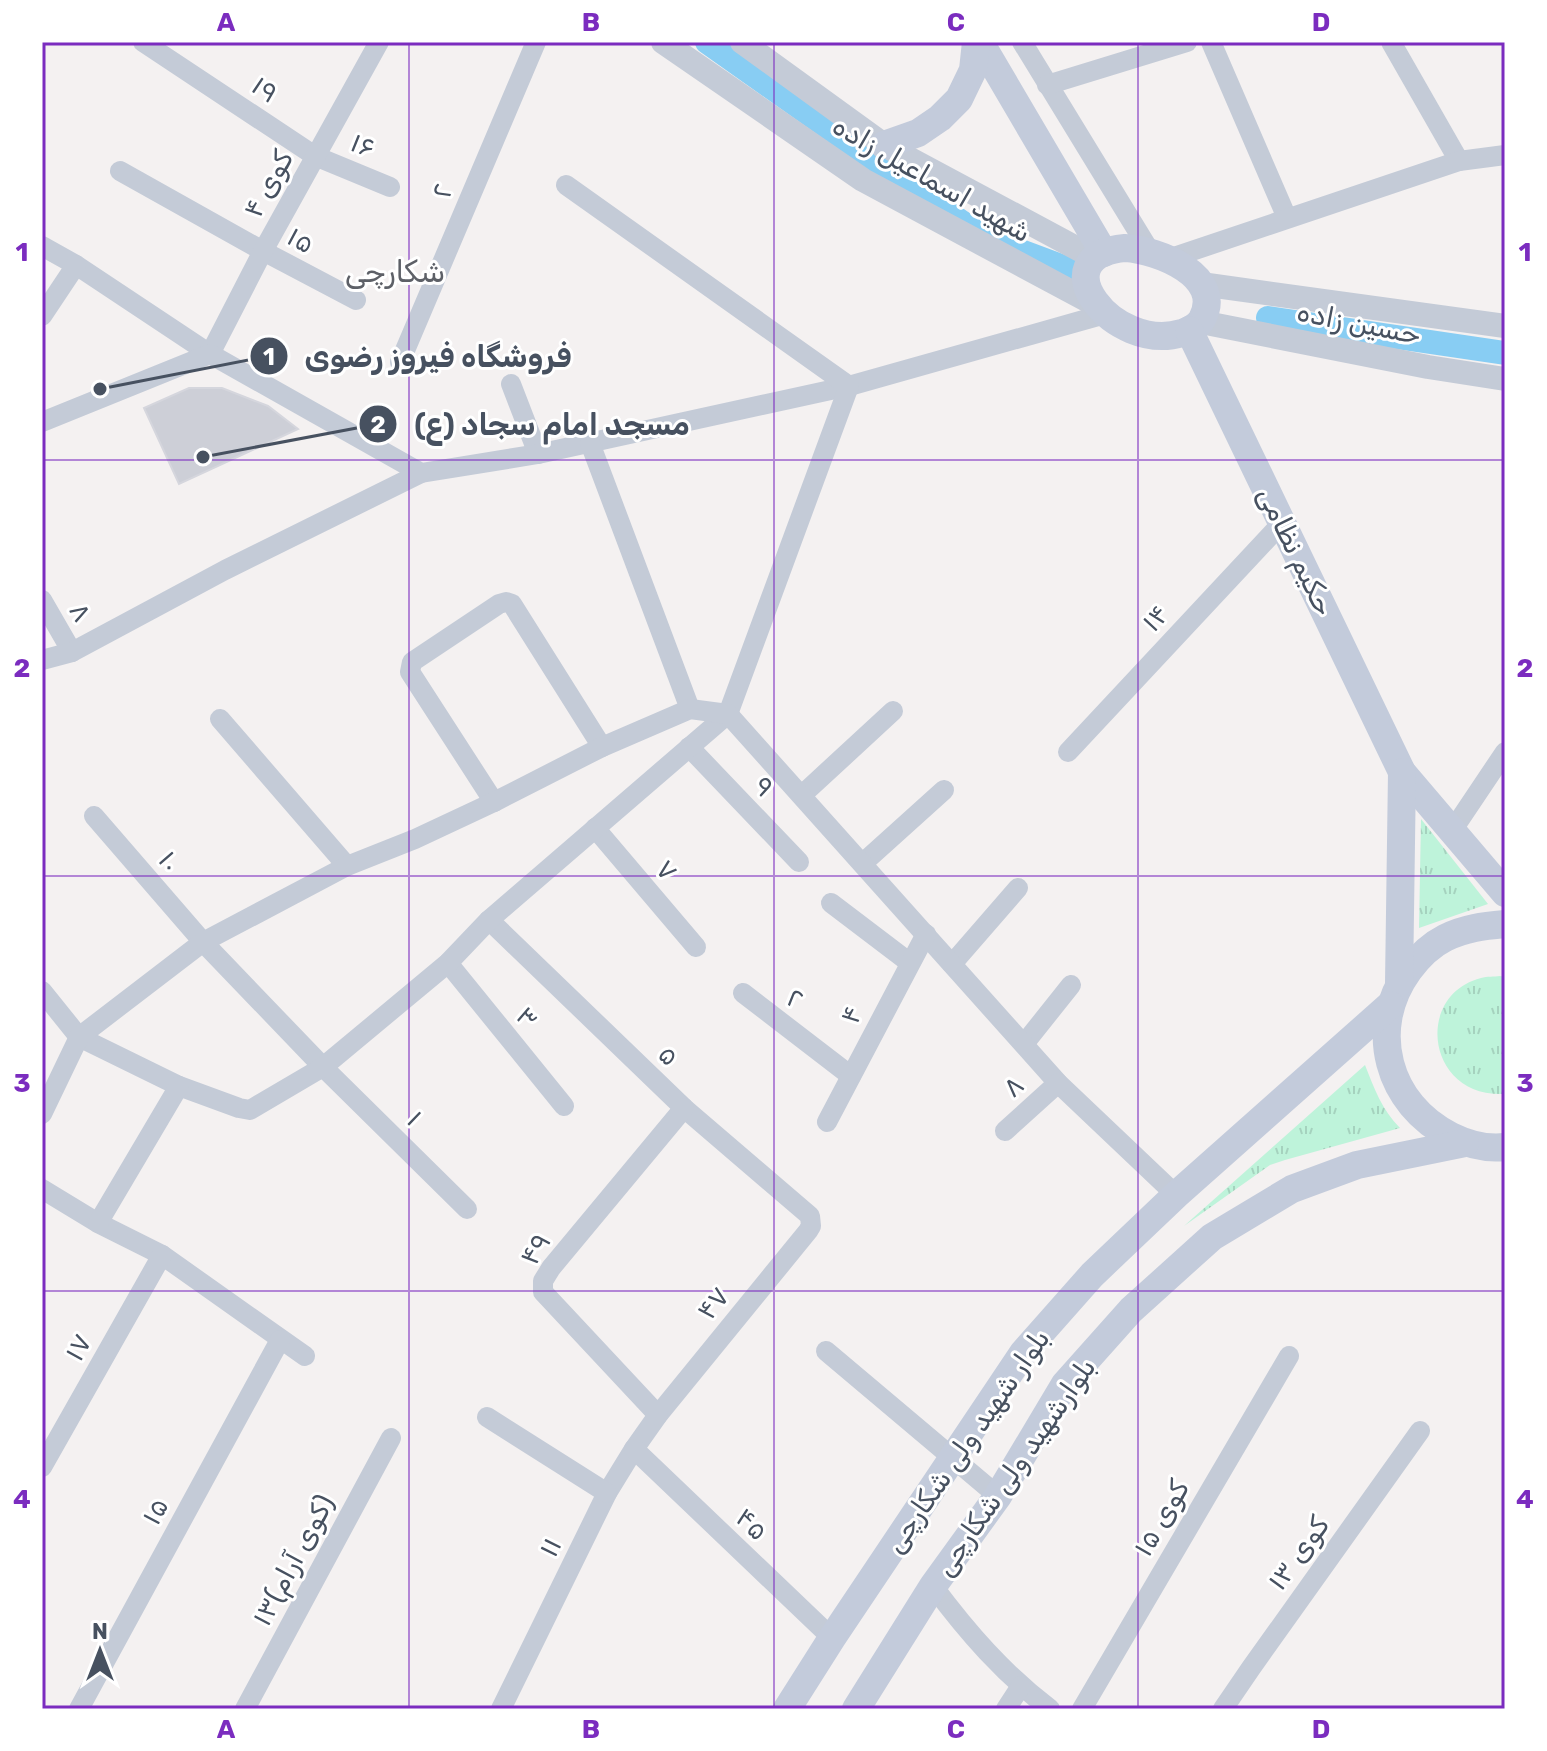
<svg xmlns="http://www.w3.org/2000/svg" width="1547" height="1751" font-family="Rubik,'Noto Naskh Arabic',sans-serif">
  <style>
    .grass { fill: url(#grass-tufts) }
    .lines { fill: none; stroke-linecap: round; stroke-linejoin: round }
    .canal { stroke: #88cdf3; stroke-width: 24 }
    .building { fill: #cdcfd7; stroke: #d5d6dd; stroke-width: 2 }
    .minor { stroke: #c4cbd7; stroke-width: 20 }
    .tertiary { stroke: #c4cbd7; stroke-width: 24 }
    .secondary { stroke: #c3cbdb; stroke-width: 28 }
    .grid { fill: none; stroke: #7b2cbf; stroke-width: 2; stroke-opacity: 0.55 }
    .labels { text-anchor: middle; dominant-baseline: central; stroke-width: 6; stroke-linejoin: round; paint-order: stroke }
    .street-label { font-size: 28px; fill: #475160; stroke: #fff }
    .neighbourhood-label { font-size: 30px; fill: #5d6067; stroke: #fff }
    .leader { fill: none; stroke: #475160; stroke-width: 3 }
    .callout-dot { fill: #475160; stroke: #fff; stroke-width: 3 }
    .mark-label { font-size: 24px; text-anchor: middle; font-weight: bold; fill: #fff }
    .callout-label { font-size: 30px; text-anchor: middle; font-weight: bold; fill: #475160; stroke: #fff; stroke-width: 6; stroke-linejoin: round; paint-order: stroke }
    .neatline { fill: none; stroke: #7b2cbf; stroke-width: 3 }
    .grid-label { font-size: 26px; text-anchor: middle; font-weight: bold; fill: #7b2cbf }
  </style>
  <defs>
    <pattern id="grass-tufts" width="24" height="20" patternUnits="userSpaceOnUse" patternTransform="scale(2)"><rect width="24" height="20" fill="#bef3da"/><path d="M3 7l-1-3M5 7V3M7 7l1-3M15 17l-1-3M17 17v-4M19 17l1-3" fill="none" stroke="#a5d2be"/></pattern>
  </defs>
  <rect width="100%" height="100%" fill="#f4f1f1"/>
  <g class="grass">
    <path d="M1421,819l67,85 -69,24z"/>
    <path d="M1500,976l5,1v117c-79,4 -91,-99 -24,-116 6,-2 13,-1 19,-2z"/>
    <path d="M1365,1065c9,23 17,45 35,63l-115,32 -15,5 -86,61z"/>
  </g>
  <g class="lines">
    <g class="canal">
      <path d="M707,42l256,181 44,23 70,26"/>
      <path d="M1268,318l237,35"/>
    </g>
  </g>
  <path class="building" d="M189,388h33l46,18 30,23 -119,55 -35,-76z"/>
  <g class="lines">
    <g class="minor">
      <path d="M143,42l172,114 75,31"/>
      <path d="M1022,42l129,211"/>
      <path d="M1211,42l76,176"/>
      <path d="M1391,42l68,119"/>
      <path d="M1047,85l140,-43"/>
      <path d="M120,171l143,80 93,49"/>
      <path d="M42,246l34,19 134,89 53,-103 116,-209"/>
      <path d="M1168,259l291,-98 46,-6"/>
      <path d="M42,316l34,-51"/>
      <path d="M400,362l136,-320"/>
      <path d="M511,384l27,70"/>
      <path d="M42,422l168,-68 211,119 117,-19 311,-68 256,-72"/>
      <path d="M590,443l100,266"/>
      <path d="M42,600l30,52"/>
      <path d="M42,660l30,-8 153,-82 196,-97"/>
      <path d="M220,719l127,147"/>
      <path d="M689,747l110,115"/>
      <path d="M1068,752l214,-229"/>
      <path d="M802,795l91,-84"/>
      <path d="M494,802l-84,-130 2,-10 87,-58 7,-2 6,2 90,143"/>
      <path d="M94,816l109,126 120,125 144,142"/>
      <path d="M595,828l101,119"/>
      <path d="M1452,831l53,-79"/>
      <path d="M863,863l81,-73"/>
      <path d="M831,903l79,60"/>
      <path d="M489,920l195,188 126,108 1,10 -3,5 -150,184 -24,34 -27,44 -106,216"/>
      <path d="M448,963l116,143"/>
      <path d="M952,964l66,-76"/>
      <path d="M42,991l37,46 100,49 60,22 11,2 73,-43 125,-104 41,-43 239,-206 121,-328 -283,-201"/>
      <path d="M743,993l108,83"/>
      <path d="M1024,1044l47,-59"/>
      <path d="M42,1114l37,-77 124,-95 144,-76 68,-27 79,-37 108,-55 88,-38 38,5 330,369 118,112"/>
      <path d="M827,1122l99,-188"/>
      <path d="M1005,1131l53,-48"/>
      <path d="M42,1189l56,34 64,32 143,101"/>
      <path d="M98,1223l81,-137"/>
      <path d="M826,1351l172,145"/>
      <path d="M658,1415l-115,-123v-11l8,-13 133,-160"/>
      <path d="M487,1417l120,76"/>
      <path d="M634,1449l198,189"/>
      <path d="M42,1467l120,-212"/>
      <path d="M933,1586c35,47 70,87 117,123"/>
      <path d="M79,1709l201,-369"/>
      <path d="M245,1709l146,-271"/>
      <path d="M1006,1709l15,-23"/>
      <path d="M1082,1709l207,-353"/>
      <path d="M1223,1709l28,-41 169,-237"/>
    </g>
    <g class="tertiary">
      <path d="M663,42l200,138 233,125"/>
      <path d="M742,42l142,103 211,113"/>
      <path d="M1201,284l304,42"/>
      <path d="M1201,322l227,45 77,12"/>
    </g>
    <g class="secondary">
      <path d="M980,42l124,211"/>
      <path d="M884,145l34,-12 22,-15 19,-19 14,-29 3,-28"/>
      <path d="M1125,248c33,2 100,28 77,71 -4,8 -12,11 -20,14 -69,21 -144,-77 -57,-85z"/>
      <path d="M1189,330l213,442 103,121"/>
      <path d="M1505,924c-21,2 -40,4 -60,14 -14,7 -27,20 -36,32 -43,59 -21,135 42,166 16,8 36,13 54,11"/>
      <path d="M1399,983l3,-211"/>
      <path d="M787,1709l45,-71 191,-285 69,-78 84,-80 214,-190"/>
      <path d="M856,1709l77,-123 65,-90 67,-112 66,-74 81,-73 80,-48 65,-24 108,-22"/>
    </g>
  </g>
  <path class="grid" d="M409,42v1667M774,42v1667M1138,42v1667M42,460h1463M42,876h1463M42,1291h1463"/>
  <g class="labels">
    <g class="street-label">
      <text transform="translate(265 89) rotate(34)">۱۹</text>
      <text transform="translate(363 145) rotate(22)">۱۶</text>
      <text transform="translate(932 179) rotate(30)">شهید اسماعیل زاده</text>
      <text transform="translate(268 184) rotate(-61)">کوی ۴</text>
      <text transform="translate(442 191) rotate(-67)">۲</text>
      <text transform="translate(301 240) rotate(28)">۱۵</text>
      <text transform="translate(1359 323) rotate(11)">حسین زاده</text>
      <text transform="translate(1296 551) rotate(64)">حکیم نظامی</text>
      <text transform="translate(81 612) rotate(60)">۸</text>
      <text transform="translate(1155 618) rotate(-47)">۱۴</text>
      <text transform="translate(764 786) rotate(46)">۹</text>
      <text transform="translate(170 861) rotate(49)">۱۰</text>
      <text transform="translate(667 870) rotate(50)">۷</text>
      <text transform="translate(795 998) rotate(37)">۲</text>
      <text transform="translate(851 1015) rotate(-62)">۴</text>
      <text transform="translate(527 1017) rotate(51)">۳</text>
      <text transform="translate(669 1055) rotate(44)">۵</text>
      <text transform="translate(1013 1086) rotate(-42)">۸</text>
      <text transform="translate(415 1118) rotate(44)">۱</text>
      <text transform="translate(535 1249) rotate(-58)">۴۹</text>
      <text transform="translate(713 1303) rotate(-51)">۴۷</text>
      <text transform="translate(78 1347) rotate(-61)">۱۷</text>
      <text transform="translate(967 1441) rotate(-55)">بلوار شهید ولی شکارچی</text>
      <text transform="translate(1015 1467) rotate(-55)">بلوارشهید ولی شکارچی</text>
      <text transform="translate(155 1511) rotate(-62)">۱۵</text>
      <text transform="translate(1161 1518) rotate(-60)">کوی ۱۵</text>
      <text transform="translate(752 1524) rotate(44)">۴۵</text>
      <text transform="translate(550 1547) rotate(-64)">۱۱</text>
      <text transform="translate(1298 1553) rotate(-54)">کوی ۱۳</text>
      <text transform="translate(293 1560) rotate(-62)">۱۳(کوی آرام)</text>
    </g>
    <g class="neighbourhood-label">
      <text x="395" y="272">شکارچی</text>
    </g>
  </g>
  <path class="leader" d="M100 389L269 356M203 457L378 424"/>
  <g class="callout-dot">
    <circle cx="100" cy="389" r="8"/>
    <circle cx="203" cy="457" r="8"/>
    <circle cx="269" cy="356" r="20"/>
    <circle cx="378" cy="424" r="20"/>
  </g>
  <g class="mark-label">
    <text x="269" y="365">1</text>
    <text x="378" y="433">2</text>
  </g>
  <g class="callout-label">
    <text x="438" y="367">فروشگاه فیروز رضوی</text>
    <text x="552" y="435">مسجد امام سجاد (ع)</text>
  </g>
  <rect width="1547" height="1751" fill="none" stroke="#ffffff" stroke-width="88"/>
  <g transform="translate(100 1651)" stroke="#ffffff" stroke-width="6" paint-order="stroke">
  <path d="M0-6L14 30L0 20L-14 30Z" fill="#475160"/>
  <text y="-12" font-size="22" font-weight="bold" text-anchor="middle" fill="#475160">N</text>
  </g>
  <rect x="44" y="44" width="1459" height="1663" class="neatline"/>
  <g class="grid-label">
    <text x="226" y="31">A</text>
    <text x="591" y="31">B</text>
    <text x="956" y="31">C</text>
    <text x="1321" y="31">D</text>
    <text x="22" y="261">1</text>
    <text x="1525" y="261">1</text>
    <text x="22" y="677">2</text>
    <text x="1525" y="677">2</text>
    <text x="22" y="1092">3</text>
    <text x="1525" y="1092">3</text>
    <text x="22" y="1508">4</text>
    <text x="1525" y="1508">4</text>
    <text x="226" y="1738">A</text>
    <text x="591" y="1738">B</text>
    <text x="956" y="1738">C</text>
    <text x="1321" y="1738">D</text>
  </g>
</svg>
